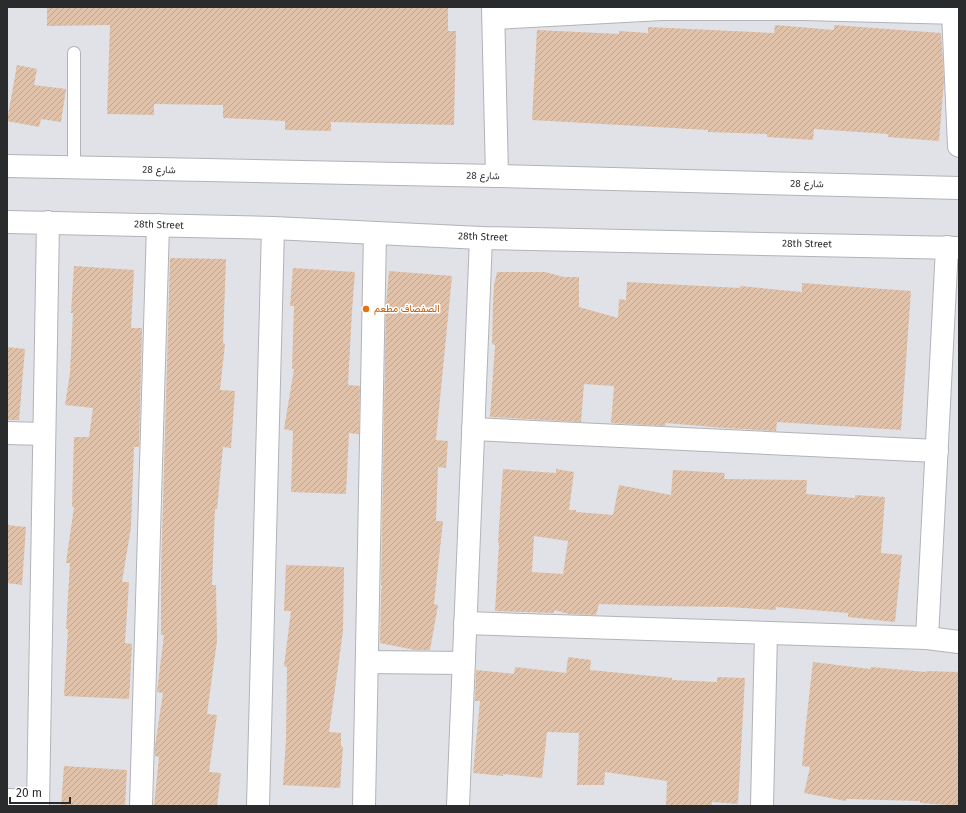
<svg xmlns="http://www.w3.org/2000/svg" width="966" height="813" font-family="'Fira Sans',Vazirmatn,sans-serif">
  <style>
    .building { fill: url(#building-hatch); fill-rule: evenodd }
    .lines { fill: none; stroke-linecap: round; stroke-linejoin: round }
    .service-casing { stroke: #b2b3b8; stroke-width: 14 }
    .minor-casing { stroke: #b2b3b8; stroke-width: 24 }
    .tertiary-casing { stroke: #b2b3b8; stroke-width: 24 }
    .primary-casing { stroke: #b2b3b8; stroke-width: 24 }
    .service { stroke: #fff; stroke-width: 12 }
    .minor { stroke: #fff; stroke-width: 22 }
    .tertiary { stroke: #fff; stroke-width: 22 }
    .primary { stroke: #fff; stroke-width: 22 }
    .food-dot { fill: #e8710a; stroke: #fff; stroke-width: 1.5 }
    .labels { text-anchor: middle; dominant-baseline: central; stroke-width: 3; stroke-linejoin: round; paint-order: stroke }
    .street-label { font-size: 10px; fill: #2a2b2c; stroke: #fff }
    .food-label { font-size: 10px; fill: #c56008; stroke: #fff; text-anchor: start }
  </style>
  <defs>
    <pattern id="building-hatch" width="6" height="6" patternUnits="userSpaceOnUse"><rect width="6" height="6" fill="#e0c1a9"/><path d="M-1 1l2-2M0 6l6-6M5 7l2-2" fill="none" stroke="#c0a692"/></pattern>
  </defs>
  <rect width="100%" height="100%" fill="#e0e2e7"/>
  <g class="building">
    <path d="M47,7h401v24h8l-2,94 -123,-3v9l-46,-1v-9l-62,-3v-13l-69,-1v11l-47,-1 3,-89 -63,1z"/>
    <path d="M775,25l59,5v-5l107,8 3,48 -5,60 -51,-4v-3l-74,-5 -1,11 -46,-3v-3l-59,-2v-2l-176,-10 5,-90 82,4v-3l29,2v-6l126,6z"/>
    <path d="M17,65l20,4 -3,16 32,4 -5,33 -20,-3 -2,8 -32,-6z"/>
    <path d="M170,258l56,1 -3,84 2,1 -5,46 15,1 -4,57 -8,-1 -6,62h-2l-3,76h4l1,56 -10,73 10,1 -8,57 12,1 -4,33h-63l5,-49 -4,-1v-10l8,-53 -6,-1v-1l7,-56h-3v-62z"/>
    <path d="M74,266l60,4 -3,58h11l-3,119h-5l-3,80 -9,55h7l-4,61 7,1 -3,55 -65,-3 4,-67h-2l4,-66h-4l8,-56h-2l2,-70h15l4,-29 -28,-3 5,-32 3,-60h-2z"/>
    <path d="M293,268l62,4 -3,39 -4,74 12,1 -1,48 -10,-1 -3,61 -55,-2 2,-61 -9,-2 10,-60h-2l2,-63h-4z"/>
    <path d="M389,271l63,5 -16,164 12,1 -2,27 -8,-1 -2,54h7l-9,83 4,1 -8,45h-15l-35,-7 1,-50 1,-7 -1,-1 5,-281z"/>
    <path d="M497,272h48l19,5h15v30l39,11 1,-19 7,1 1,-18 113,6v-2l62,6v-9l109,8 -10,139 -124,-8 -1,9 -52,-3 -58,-5 -1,3 -54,-3 3,-37 -30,-2 -3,38 -91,-5 5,-72 -3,-1 1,-41 1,-18z"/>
    <path d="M7,347l18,2 -6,71h-12z"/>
    <path d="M503,469l53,4v-4l18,3 -5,38h7v2l37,3 6,-30 52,10 2,-25 52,3 -1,6 83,1 -1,14 49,4v-3l30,2 -4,56 21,2 -7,67 -47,-5v-4l-72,-6v3l-48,-3 -68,-1 -61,-2 -3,11 -27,-1 -15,-4v3l-59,-2 4,-68h-1zM534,536l34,5 -5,33 -31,-2z"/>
    <path d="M7,525l19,2 -4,58 -15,-2z"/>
    <path d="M286,565l58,2 -1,64 -14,101 12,1v13l2,1 -3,41 -57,-3 3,-45 1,-73 -3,-1 7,-55h-7z"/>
    <path d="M568,657l23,3 -1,10 82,8v2l45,2v-5l28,1 -7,126 -26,-2v4h-46l1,-25 -62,-9 -1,13h-27l2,-52 -32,-1 -5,46 -39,-4v2l-30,-3 7,-72h-5l1,-31 38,4 1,-7 51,6z"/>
    <path d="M813,662l57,7 1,-2 55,5v-1l33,1v134l-39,-3v-2l-74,-2v2l-42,-8 6,-26 -8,-1 3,-34z"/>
    <path d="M64,766l63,4 -2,36h-64z"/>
  </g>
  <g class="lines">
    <g class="service-casing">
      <path id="service" d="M74,168v-115"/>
    </g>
    <g class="minor-casing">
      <g id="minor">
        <path d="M494,18l168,-9h141l156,4"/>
        <path d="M473,429l464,22"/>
        <path d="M7,433l37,1"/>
        <path d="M465,623l462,15 20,-391"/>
        <path d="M927,638l32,4"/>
        <path d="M367,662l97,1"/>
        <path d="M7,800l31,1"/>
        <path d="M38,806l10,-584"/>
        <path d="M141,806l17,-581"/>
        <path d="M364,806l11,-573"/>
        <path d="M458,806l23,-568"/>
        <path d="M762,806l4,-173"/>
      </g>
    </g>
    <g class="tertiary-casing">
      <g id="tertiary">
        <path d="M493,7l4,169"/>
        <path d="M953,13l6,133"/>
        <path d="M258,806l15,-578"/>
      </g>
    </g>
    <g class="primary-casing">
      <g id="primary">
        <path d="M7,166l490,10 462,12"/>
        <path d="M7,222l266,6 208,10 478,10"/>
      </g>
    </g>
    <use href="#service" class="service"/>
    <use href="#minor" class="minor"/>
    <use href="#tertiary" class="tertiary"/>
    <use href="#primary" class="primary"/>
  </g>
  <circle class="food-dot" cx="366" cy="309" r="4"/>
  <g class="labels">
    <g class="street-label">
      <text transform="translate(159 170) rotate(1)">شارع 28</text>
      <text transform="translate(483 176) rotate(1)">شارع 28</text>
      <text transform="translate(807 184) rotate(1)">شارع 28</text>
      <text transform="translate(159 225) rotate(2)">28th Street</text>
      <text transform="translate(483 237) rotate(2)">28th Street</text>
      <text transform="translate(807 244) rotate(1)">28th Street</text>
    </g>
    <g class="food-label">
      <text x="374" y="309">الصفصاف مطعم</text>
    </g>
  </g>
  <rect width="966" height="813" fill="none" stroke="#2a2b2c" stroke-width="16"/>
  <path d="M10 797v6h60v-6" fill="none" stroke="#2a2b2c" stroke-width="2"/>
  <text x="16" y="797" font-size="12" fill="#2a2b2c" stroke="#ffffff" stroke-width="3" paint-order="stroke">20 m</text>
</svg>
